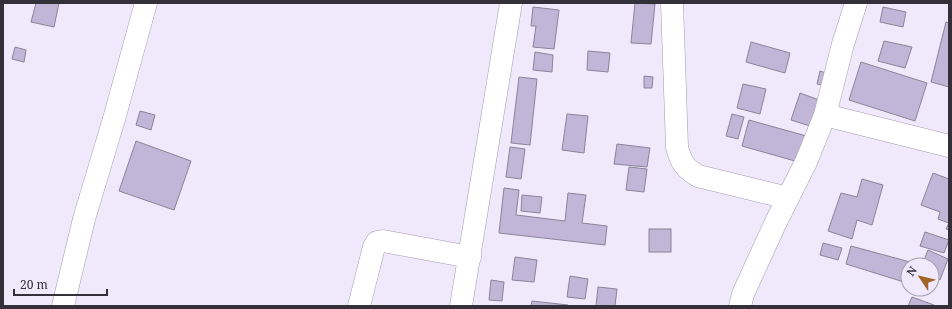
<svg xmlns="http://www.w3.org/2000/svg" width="952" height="309" font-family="'Noto Serif',serif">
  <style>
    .building { fill: #c1b6d8; stroke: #8a8498 }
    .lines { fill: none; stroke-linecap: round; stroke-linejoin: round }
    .minor-casing { stroke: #a29bb0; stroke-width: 23 }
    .minor { stroke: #fff; stroke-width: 22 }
  </style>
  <rect width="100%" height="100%" fill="#efe9fb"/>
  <g class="building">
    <path d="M36,3h23l-5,24 -23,-5z"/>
    <path d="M635,3l20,1 -4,40 -20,-1z"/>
    <path d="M533,7l26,3 -5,39 -21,-2 3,-21h-5z"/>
    <path d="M883,7l23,5 -3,15 -23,-5z"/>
    <path d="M946,22l3,1v64l-18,-5z"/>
    <path d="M884,41l28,6 -7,21 -27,-7z"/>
    <path d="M751,42l39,11 -5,20 -39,-11z"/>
    <path d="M15,47l11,3 -2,12 -12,-3z"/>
    <path d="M588,51l22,2 -2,19 -21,-2z"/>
    <path d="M535,52l18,3 -1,17 -19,-2z"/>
    <path d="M861,62l66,21 -12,38 -66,-21z"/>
    <path d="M820,71l6,2 -3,12 -6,-1z"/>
    <path d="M644,76l9,1 -1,11h-8z"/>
    <path d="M519,77l18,2 -7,66 -19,-2z"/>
    <path d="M743,84l23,5 -6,25 -23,-6z"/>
    <path d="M800,93l19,7 -9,26 -19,-6z"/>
    <path d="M140,111l15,4 -4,15 -15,-5z"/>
    <path d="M567,114l21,2 -4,37 -22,-3z"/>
    <path d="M732,114l12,3 -6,22 -12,-3z"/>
    <path d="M749,120l61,17 -8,26 -60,-17z"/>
    <path d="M136,141l55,20 -17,49 -55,-19z"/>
    <path d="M617,144l33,4 -3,19 -33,-3z"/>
    <path d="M510,147l15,2 -4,30 -15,-2z"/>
    <path d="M629,167l18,2 -3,23 -18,-2z"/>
    <path d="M933,173l16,6v51l-3,-1 3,-6 -11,-4 2,-7 -19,-7z"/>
    <path d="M862,179l21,6 -11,40 -15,-5 -5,19 -24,-8 13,-38 16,4z"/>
    <path d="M504,188l15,2 -3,25 49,6 3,-28 18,2 -4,28 25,3 -2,19 -106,-12z"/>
    <path d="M522,195l20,2 -2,16 -19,-2z"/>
    <rect x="649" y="229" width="22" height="23"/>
    <path d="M925,232l24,8 -5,13 -24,-7z"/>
    <path d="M823,243l19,5 -4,12 -18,-5z"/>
    <path d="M851,246l59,16 -6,20 -58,-18z"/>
    <path d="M928,250l20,9 -8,21 -8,-4v-11h-10z"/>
    <path d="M515,257l22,3 -3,22 -22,-2z"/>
    <path d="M570,276l18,3 -3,20 -18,-2z"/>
    <path d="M491,280l13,2 -2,19 -13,-1z"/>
    <path d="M598,287l19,2 -2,17h-19z"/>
    <path d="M912,297l22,8v1h-26z"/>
    <path d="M532,301l36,4 -1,1h-36z"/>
  </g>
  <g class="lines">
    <g class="minor-casing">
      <g id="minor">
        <path d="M672,3l5,144c4,16 8,21 21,29l90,22"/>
        <path d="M825,115l124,31"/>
        <path d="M63,306l21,-87 30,-100 32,-116"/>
        <path d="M359,306l15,-59 3,-5 6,-1 87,16"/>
        <path d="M461,306l50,-303"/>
        <path d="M740,306l3,-12 32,-70 31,-62 19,-47 18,-71 13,-41"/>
      </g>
    </g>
    <use href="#minor" class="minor"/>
  </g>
  <rect width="952" height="309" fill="none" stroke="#333039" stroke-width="8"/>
  <g transform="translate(920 277) rotate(305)"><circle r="19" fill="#efe9fb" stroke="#a49fad"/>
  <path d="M0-3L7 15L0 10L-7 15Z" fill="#a16528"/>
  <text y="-6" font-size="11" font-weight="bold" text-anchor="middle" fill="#333039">N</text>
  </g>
  <path d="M14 289v6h93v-6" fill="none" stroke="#333039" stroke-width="2"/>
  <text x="20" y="289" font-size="12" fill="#333039" stroke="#efe9fb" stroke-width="3" paint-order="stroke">20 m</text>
</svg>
